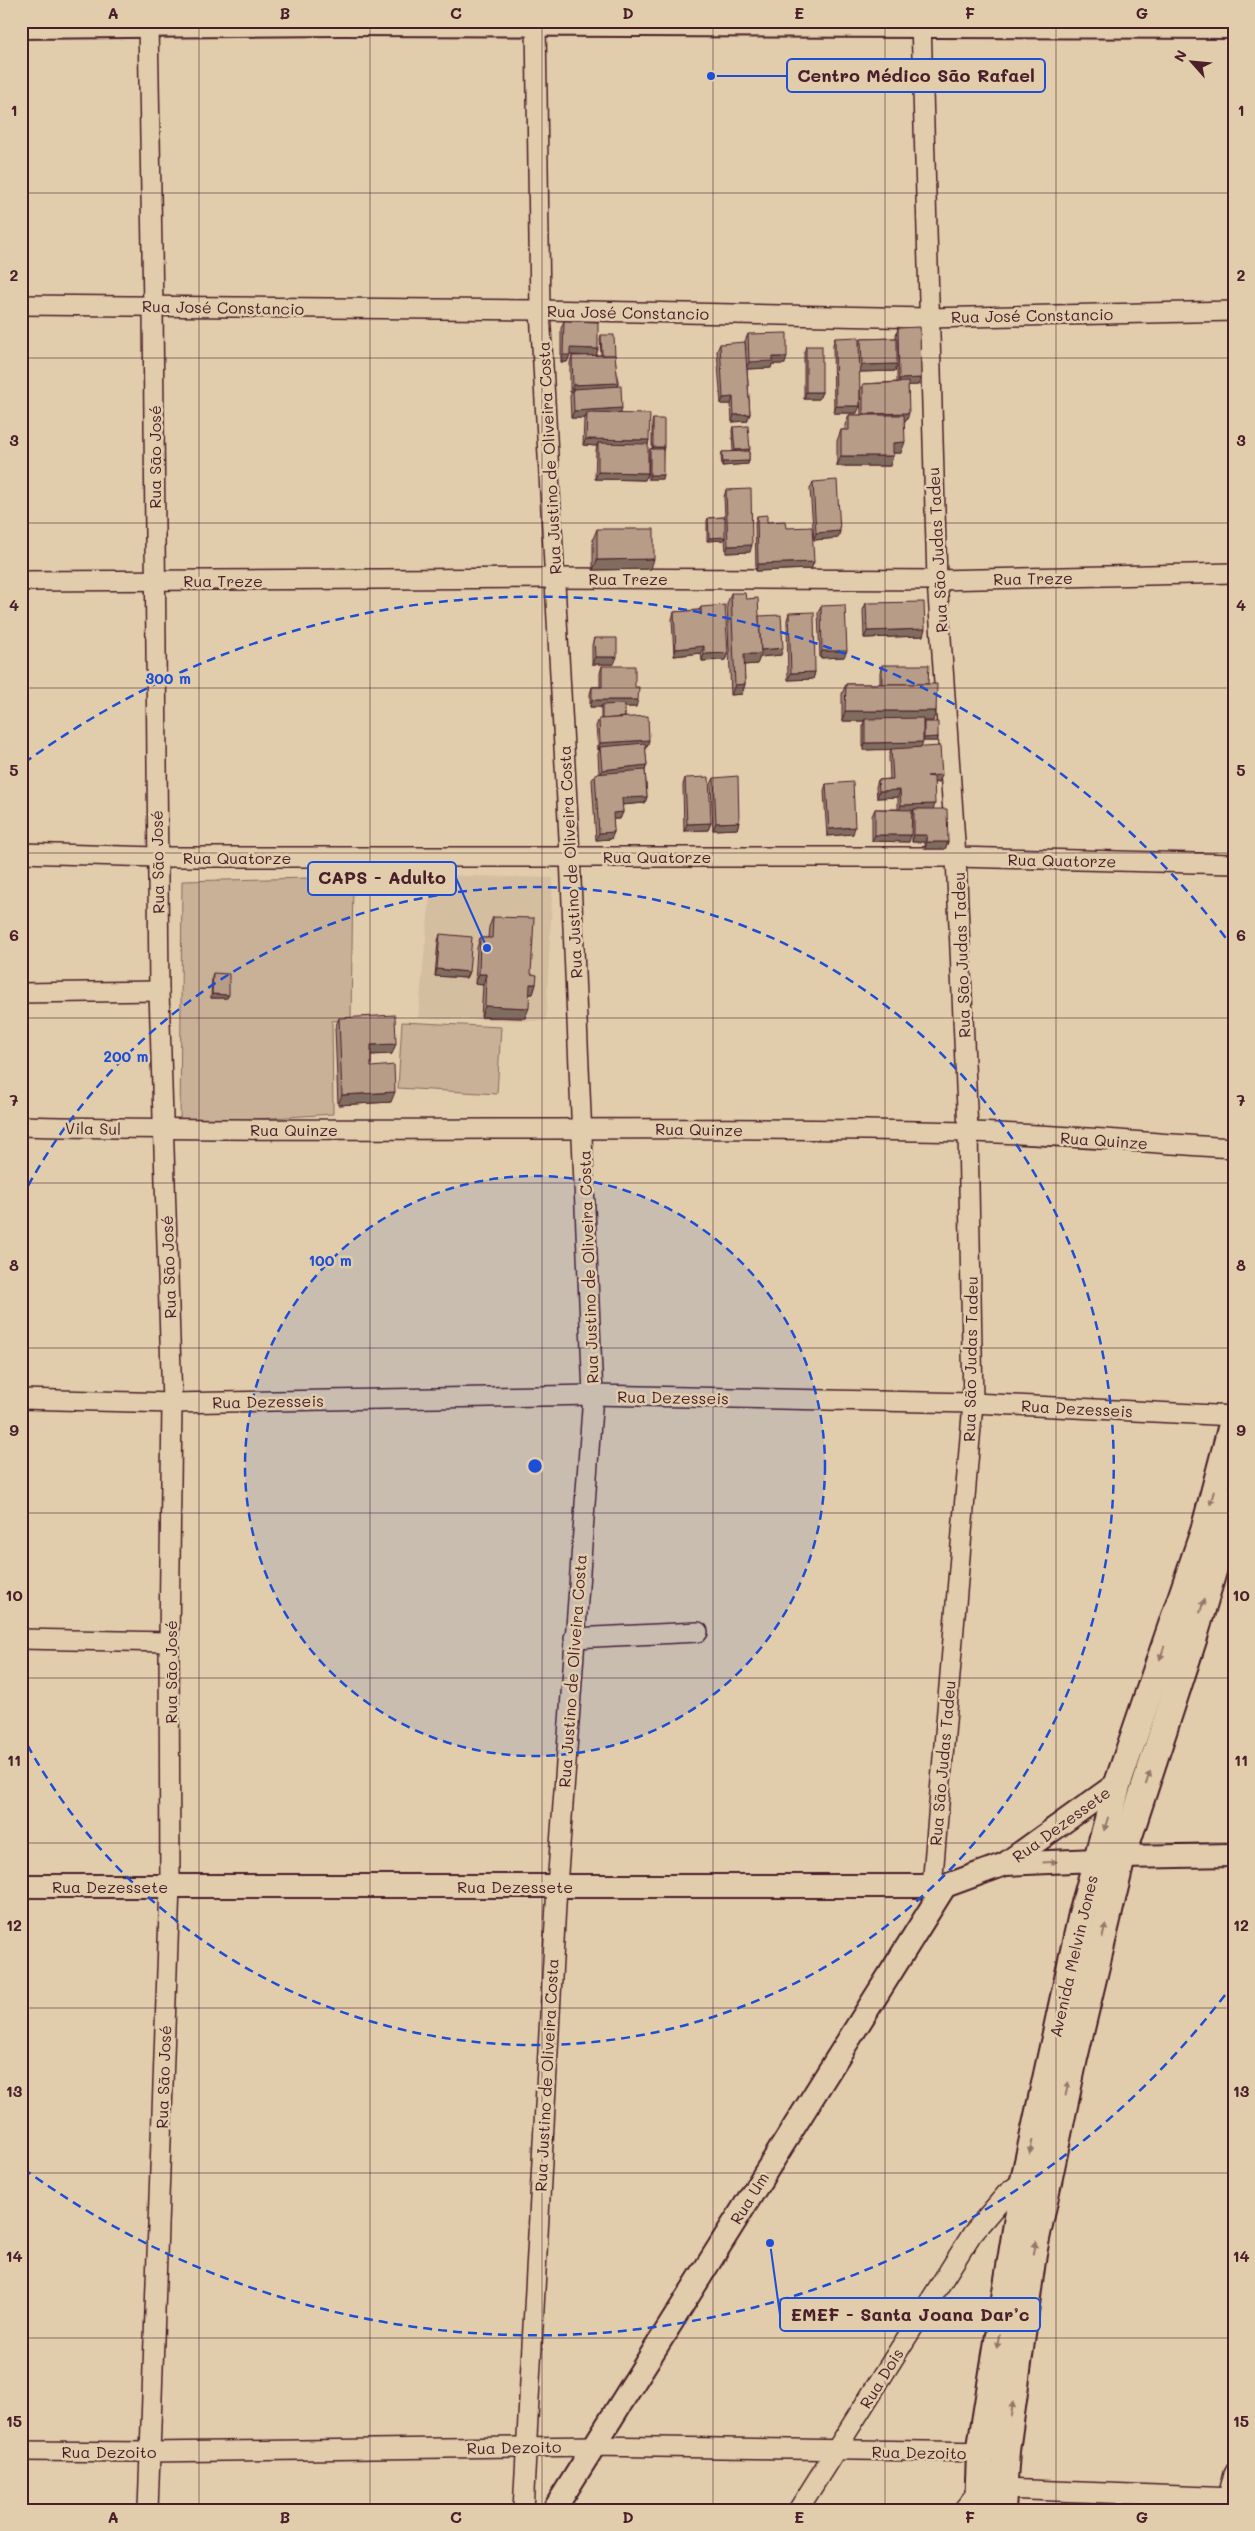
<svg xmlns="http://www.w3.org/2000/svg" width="1255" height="2531" font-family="Mali,sans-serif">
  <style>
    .built { fill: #d4bea0 }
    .green { fill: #c8b196; stroke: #896860 }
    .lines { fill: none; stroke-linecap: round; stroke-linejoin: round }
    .minor-casing { stroke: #4a1f2b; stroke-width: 22 }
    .tertiary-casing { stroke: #4a1f2b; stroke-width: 26 }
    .secondary-casing { stroke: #4a1f2b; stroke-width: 30 }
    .minor { stroke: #e1cdab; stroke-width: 19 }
    .tertiary { stroke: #e1cdab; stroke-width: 22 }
    .secondary { stroke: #e1cdab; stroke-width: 26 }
    .wall { fill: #9d8674; stroke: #4a1f2b }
    .shaded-wall { fill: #806d5e; stroke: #4a1f2b }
    .building { fill: #b79c87; stroke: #4a1f2b }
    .oneway { fill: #96766b }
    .grid { fill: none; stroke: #4a1f2b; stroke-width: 1; stroke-opacity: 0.55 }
    .ring { fill: none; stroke: #1d4ed8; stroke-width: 2.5; stroke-dasharray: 9 6 }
    .labels { text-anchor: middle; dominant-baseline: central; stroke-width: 5; stroke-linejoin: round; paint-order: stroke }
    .street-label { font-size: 16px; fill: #4a1f2b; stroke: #e1cdab }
    .centre { fill: #1d4ed8; stroke: #e1cdab; stroke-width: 2.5 }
    .ring-label { font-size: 15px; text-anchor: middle; font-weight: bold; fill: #1d4ed8; stroke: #e1cdab; stroke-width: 5; stroke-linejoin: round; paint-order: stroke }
    .leader { fill: none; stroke: #1d4ed8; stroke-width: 2 }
    .callout-dot { fill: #1d4ed8; stroke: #e1cdab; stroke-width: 2 }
    .callout { fill: #e1cdab; stroke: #1d4ed8; stroke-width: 2 }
    .callout-label { font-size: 18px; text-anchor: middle; font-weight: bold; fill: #4a1f2b }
    .neatline { fill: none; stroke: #4a1f2b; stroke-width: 2 }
    .grid-label { font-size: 16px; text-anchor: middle; font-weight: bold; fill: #4a1f2b }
  </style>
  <rect width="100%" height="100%" fill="#e1cdab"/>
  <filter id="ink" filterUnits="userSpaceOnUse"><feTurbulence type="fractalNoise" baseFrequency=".02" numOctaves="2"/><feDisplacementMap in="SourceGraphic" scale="10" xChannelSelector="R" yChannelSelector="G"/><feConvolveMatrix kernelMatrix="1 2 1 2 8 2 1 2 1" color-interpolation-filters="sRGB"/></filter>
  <g filter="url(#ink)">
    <path class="built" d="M432,875l121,3 -7,143 -128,-3z"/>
    <g class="green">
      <path d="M353,877l-2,143 -19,1 1,93 -153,10 2,-243z"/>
      <path d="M402,1022l99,5 -4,67 -99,-6z"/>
    </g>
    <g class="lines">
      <g class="minor-casing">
        <g id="minor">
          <path d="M921,21l16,559 19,277 12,275 5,271 -41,484"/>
          <path d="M148,24l5,283 6,684 13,412 -3,239 1,244 -22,624"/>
          <path d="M21,305l519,5 388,8 306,-7"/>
          <path d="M21,581l535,-3 381,2 297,-7"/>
          <path d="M21,853l136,4h799l278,7"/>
          <path d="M21,993l138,-2"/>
          <path d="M21,1126c315,8 630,-2 945,6 89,2 179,11 268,16"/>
          <path d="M21,1399l151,4 421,-8 380,8 261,13"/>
          <path d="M574,1638l124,-6"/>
          <path d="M21,1639l148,3"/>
          <path d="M21,2451l128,1 444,-6 399,6"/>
          <path d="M1225,2508l9,-35"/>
          <path d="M523,2510l34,-624 36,-491 -23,-539 -30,-546 -4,-287"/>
          <path d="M798,2510l174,-276 35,-41 17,-13"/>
          <path d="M963,2510l16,-20 24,-1 231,9"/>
        </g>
      </g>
      <g class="tertiary-casing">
        <g id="tertiary">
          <path d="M1122,1857l112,-2"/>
          <path d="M1005,1864l90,-4"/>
          <path d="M21,1886h924l60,-22 113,-81"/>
          <path d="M554,2510l391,-624"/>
        </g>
      </g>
      <g class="secondary-casing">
        <g id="secondary">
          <path d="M21,25l319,-3 894,3"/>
          <path d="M978,2510l2,-57 44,-273 58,-266 36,-131 86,-252 30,-114"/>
          <path d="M1002,2510l4,-59 27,-198 41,-195 48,-201 71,-217 41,-141"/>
        </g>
      </g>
      <use href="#minor" class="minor"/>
      <use href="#tertiary" class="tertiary"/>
      <use href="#secondary" class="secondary"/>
    </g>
    <g class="wall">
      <path d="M564,321l34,28 -2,6h5l-1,-16 1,-4 14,22 3,26 -1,3 4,28 28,26 -1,4 -3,36 -50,-1 1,-29 1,-4 -14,-1 1,-25 1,-2h-14l-1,-22 2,-4h-2v-29l2,-7h21l-23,-1 -3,7h-6v-34z"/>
      <path d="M898,328l23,50 -3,7h-10l-1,35h-2l-4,33h-8v3l-3,10h-53v-25l4,-11h4v-5l4,-10h12l-1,-25 3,-6 34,-2v-16l-2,5 -35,1 -1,-18 -2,59h-23l-1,-69 2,-6 24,7 2,-6 35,-1v-3z"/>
      <path d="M748,334l37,30h-13l-1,4 -24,1 3,45 -3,7 -15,1 -1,-18h-10l-4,-53 3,-7 26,6 -1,-9z"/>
      <path d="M806,346l16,46 -3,7h-15v-46z"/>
      <path d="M653,419l10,31 -1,29h-14l1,-27 1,-3h2v-26z"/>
      <path d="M733,427l16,25v9l-1,3 -26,2 -1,-10 1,-4h11l-1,-22z"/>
      <path d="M813,482l27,49 -2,7 -24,2 -4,-51z"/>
      <path d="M726,490l24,62 -24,1 -1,-16 -1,3 -17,1v-20l1,-3 17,-1 -1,-20z"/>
      <path d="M757,516l10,6 19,6 28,34 -3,7 -55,2 -1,-48z"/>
      <path d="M597,529l54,40 -58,1v-31z"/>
      <path d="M731,593l15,6 13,18 22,38 -21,2 -3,7 -13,1 1,19 -3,10 -11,1 -4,-91z"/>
      <path d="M866,603l57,33 -59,2 -1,-28z"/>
      <path d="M821,606l23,51 -24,1 -2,-45z"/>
      <path d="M701,607l27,46 -3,7 -23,1 -1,-8 -27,3 -2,-37 2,-7 25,-2z"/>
      <path d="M789,613l26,59 -2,7 -25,1 -1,-60z"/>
      <path d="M594,638l20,26h-22v-19z"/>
      <path d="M882,665l46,19 5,37h-10l-2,26 18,35 -5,1 -1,26 15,33 -3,7h-20v-7h-13v-26l2,-5h-2l-3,31 -37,-1v-25l3,-7h23v-12l-21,1 -1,-11 2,-7 12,-1 -1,-23 2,-7 -28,1v-24l1,-5h-22v-27l4,-10h34v-12z"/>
      <path d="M602,666l33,21 1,20h-11v10l24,23 -2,7h-2l2,18 -2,5 2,27 -2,6 -23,2 1,7 -3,7h-7l1,13 -3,7 -15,1 -4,-60 3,-6 4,-1 -1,-19 2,-5 -2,1 -2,-24 3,-7h2v-12h-11v-13l2,-7h8v-14z"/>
      <path d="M924,722l14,15 -1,4h-14v-16z"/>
      <path d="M685,778l26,45 -3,7 -24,1 -1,-46z"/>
      <path d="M714,778l25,44 -2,7 -24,1 -2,-46z"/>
      <path d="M826,784l27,50 -26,2 -3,-45z"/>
      <path d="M493,917l38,57 5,10 -3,10h-4l-4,24 -44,-1 2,-32 -8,-1 2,-36 3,-10h8l1,-11z"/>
      <path d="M440,934l29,38 -3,6 -31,-2 3,-35z"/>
      <path d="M213,973l14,25h-16l1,-21z"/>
      <path d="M339,1018l53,36 -21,1v12l20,35 -53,3 -3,-77z"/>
    </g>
    <g class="shaded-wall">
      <path d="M570,348l28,1 -2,7 -26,-1 -3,7h-6l2,-7z"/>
      <path d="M773,357h14l-2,7h-13l-1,4 -25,1 3,-7z"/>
      <path d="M897,364l-2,7 -35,1 2,-7z"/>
      <path d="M921,378l-3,7 -21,1 2,-7z"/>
      <path d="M618,383l-3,7 -42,-1 -1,3h-2l3,-7z"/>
      <path d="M806,392h16l-3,7h-15z"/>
      <path d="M733,397l-2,7h-10l2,-6z"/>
      <path d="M836,406h24l-3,7h-23z"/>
      <path d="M622,408l-2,7 -33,-2 -2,5h-14l3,-7z"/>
      <path d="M909,413l-2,7 -46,1 2,-7z"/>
      <path d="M750,414l-3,7 -15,1 2,-7z"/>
      <path d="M586,439l63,1 -2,7 -49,-4 -1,3 -14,-1z"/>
      <path d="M905,442l-4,11h-12l4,-10z"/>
      <path d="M653,447h11l-1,4h-11z"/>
      <path d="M750,449l-1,4 -16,1 2,-4z"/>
      <path d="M841,456h52l-3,10h-53z"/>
      <path d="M749,461l-1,3 -26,2 1,-4z"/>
      <path d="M598,472l50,1 -3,7 -50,-1z"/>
      <path d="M650,475h13l-1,4h-14z"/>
      <path d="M840,531l-2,7 -24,2 2,-7z"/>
      <path d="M725,537l-1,3 -17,1 2,-3z"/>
      <path d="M752,545l-2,7 -24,1 2,-7z"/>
      <path d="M654,559l-3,10 -58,1 4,-10z"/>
      <path d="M814,562l-3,7 -55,2 2,-7z"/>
      <path d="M925,629l-2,7 -59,2 3,-7z"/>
      <path d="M704,646l-3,7 -27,3 2,-7z"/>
      <path d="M783,648l-2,7 -21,2 -3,7 -17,1 4,-11h16l1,-4z"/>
      <path d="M822,651h25l-3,6 -24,1z"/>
      <path d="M728,653l-3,7 -23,1 2,-7z"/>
      <path d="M595,657h22l-3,7h-22z"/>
      <path d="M815,672l-2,7 -25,1 3,-7z"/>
      <path d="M745,684l-3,10 -11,1 4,-10z"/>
      <path d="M592,700h46l-2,7h-34v-2l-1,2h-11z"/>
      <path d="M845,711h91l-3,10h-68v-2l-1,2h-22z"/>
      <path d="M938,737l-1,4h-14l1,-3z"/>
      <path d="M649,740l-2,7 -46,2 -1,-2v2l-2,1 2,-7z"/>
      <path d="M923,742l-3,7 -57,1 2,-7z"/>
      <path d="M647,765l-3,7 -44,5 2,-7z"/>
      <path d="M942,775l-3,7 -14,1 2,-7z"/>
      <path d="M900,790l-2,7 -21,1 2,-7z"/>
      <path d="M647,797l-2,6 -26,2 3,-7z"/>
      <path d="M935,804l-2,6 -19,-1v2l-15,1 2,-7z"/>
      <path d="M623,812l-3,7h-10l3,-6z"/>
      <path d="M739,822l-2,7 -24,1 3,-7z"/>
      <path d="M711,823l-3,7 -24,1 3,-7z"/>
      <path d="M855,827l-2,7 -26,2 2,-7z"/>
      <path d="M614,832l-3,7 -15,1 3,-7z"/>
      <path d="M875,835h36l-2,7 -37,-1z"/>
      <path d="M914,835h13l-2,7h-13z"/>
      <path d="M927,842h21l-3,7h-20z"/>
      <path d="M437,969l32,3 -3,6 -31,-2z"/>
      <path d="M479,974h7l-3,11 -8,-1z"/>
      <path d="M530,984h6l-3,10h-7z"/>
      <path d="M212,994l17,1 -2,3h-16z"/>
      <path d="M485,1006l44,2 -4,10 -44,-1z"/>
      <path d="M396,1044l-4,10 -25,1 4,-10z"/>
      <path d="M395,1092l-4,10 -53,3 4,-10z"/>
    </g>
    <g class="building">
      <path d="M564,321l34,1v27l-28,-1v7h-7z"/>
      <path d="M920,327l1,51 -22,1 -1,-51z"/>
      <path d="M787,333v24h-14v4l-24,1 -1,-28z"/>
      <path d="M601,335h13l1,22v-2h-13z"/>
      <path d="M859,337l1,69h-24l-1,-68z"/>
      <path d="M897,338v26l-35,1 -1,-26z"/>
      <path d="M745,342l5,72 -16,1 -1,-18 -10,1 -3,-54z"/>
      <rect x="806" y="346" width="16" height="46"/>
      <path d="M615,355l3,28 -45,2 -1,-29z"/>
      <path d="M908,382l1,31 -46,1v-30z"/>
      <path d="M621,386l1,22 -48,3 -1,-22z"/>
      <path d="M587,413l63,1 -1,26 -63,-1z"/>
      <path d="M849,415h55l1,27 -12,1v13h-52v-26h8z"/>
      <rect x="653" y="419" width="11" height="28"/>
      <path d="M748,426l2,23 -15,1 -2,-23z"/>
      <path d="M598,443l50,1v29l-50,-1z"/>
      <rect x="650" y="449" width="13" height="26"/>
      <path d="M749,451v10l-26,1 -1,-10z"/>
      <path d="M837,480l3,51 -24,2 -3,-51z"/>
      <path d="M751,489l1,56 -24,1 -2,-56z"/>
      <path d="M767,515v7l18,-1 1,7 26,-1 2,35 -56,2 -1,-48z"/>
      <path d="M725,517v20l-16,1 -1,-20z"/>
      <path d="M597,529h57v30l-57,1z"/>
      <path d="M731,593h14l1,6 12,-1 3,56h-17l1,30 -10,1z"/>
      <path d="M924,602l1,27 -58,2 -1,-28z"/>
      <path d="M725,605l3,48 -24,1v-8l-28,3 -2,-37 26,-2 1,5v-8z"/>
      <path d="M845,605l2,46h-25l-1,-45z"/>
      <path d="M814,612l1,60 -24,1 -2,-60z"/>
      <path d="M781,615l2,33 -22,2 -2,-34z"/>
      <path d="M594,638h23v19h-22z"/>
      <path d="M882,665h47l-1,19h-46z"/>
      <path d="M602,666h33v21h4l-1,13h-46v-13h10z"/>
      <path d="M846,684h91l-1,27h-91z"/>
      <path d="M624,704l1,13 -23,2v-14z"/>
      <path d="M648,716l1,24 -49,3 -1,-24z"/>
      <path d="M923,718v24l-58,1v-24z"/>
      <path d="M924,722h14v15l-14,1z"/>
      <path d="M645,743l2,22 -45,5 -2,-23z"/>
      <path d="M940,746l2,29 -15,1 7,1 1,27 -34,1 -1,-15 -21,1 -1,-11 15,-1 -2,-30z"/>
      <path d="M645,770l2,27 -25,1 1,14 -10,1 1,19 -15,1 -4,-59z"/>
      <path d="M738,776l1,46 -23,1 -2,-45z"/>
      <path d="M709,777l2,46 -24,1 -2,-46z"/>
      <path d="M853,782l2,45 -26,2 -3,-45z"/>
      <path d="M875,809l37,1 -1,25h-36z"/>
      <path d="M914,809h33l1,33h-21v-7h-13z"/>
      <path d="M493,917l41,1 -3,56 6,1 -1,9h-6l-1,24 -44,-2 1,-32h-7l1,-36h12z"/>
      <path d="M440,934l32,3 -3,35 -32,-3z"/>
      <path d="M213,973l16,1v21l-17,-1z"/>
      <path d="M395,1015l1,29 -25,1v22l23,-2 1,27 -53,3 -3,-77z"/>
    </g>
    <defs><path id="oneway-solid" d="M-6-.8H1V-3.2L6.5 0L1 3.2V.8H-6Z" transform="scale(1.25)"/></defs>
    <g class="oneway">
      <use href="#oneway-solid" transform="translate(1212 1498) rotate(105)"/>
      <use href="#oneway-solid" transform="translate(1202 1606) rotate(-74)"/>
      <use href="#oneway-solid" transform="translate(1162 1653) rotate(109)"/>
      <use href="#oneway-solid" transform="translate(1148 1778) rotate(-72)"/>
      <use href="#oneway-solid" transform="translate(1106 1824) rotate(107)"/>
      <use href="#oneway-solid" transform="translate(1050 1862) rotate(-3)"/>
      <use href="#oneway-solid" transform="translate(1104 1931) rotate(-77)"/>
      <use href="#oneway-solid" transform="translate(1067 2089) rotate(-78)"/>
      <use href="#oneway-solid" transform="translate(1031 2147) rotate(102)"/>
      <use href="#oneway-solid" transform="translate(1034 2248) rotate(-79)"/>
      <use href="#oneway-solid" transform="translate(998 2341) rotate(99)"/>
      <use href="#oneway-solid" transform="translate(1012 2409) rotate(-82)"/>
    </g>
  </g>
  <path class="grid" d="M199,21v2489M370,21v2489M542,21v2489M713,21v2489M885,21v2489M1056,21v2489M21,193h1213M21,358h1213M21,523h1213M21,688h1213M21,853h1213M21,1018h1213M21,1183h1213M21,1348h1213M21,1513h1213M21,1678h1213M21,1843h1213M21,2008h1213M21,2173h1213M21,2338h1213"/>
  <circle cx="535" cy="1466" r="290" fill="#1d4ed8" fill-opacity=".12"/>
  <g class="ring">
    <circle cx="535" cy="1466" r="290"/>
    <path d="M21 1199A579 579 0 1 1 21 1733"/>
    <path d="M1234 1983A869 869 0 0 1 24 2169M24 763A869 869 0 0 1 1234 949"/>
  </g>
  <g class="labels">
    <g class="street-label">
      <text transform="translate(223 307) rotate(1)">Rua José Constancio</text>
      <text transform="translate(628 312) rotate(1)">Rua José Constancio</text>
      <text transform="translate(1032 315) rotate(-1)">Rua José Constancio</text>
      <text transform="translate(154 457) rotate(-90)">Rua São José</text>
      <text transform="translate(549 458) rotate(-93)">Rua Justino de Oliveira Costa</text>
      <text transform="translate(937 550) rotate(-93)">Rua São Judas Tadeu</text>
      <text x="628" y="578">Rua Treze</text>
      <text transform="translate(1033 578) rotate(-1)">Rua Treze</text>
      <text x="223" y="580">Rua Treze</text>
      <text x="657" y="856">Rua Quatorze</text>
      <text x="237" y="857">Rua Quatorze</text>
      <text transform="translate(1062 860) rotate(1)">Rua Quatorze</text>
      <text transform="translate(157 862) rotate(-91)">Rua São José</text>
      <text transform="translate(570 862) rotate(-93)">Rua Justino de Oliveira Costa</text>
      <text transform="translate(961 955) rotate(-92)">Rua São Judas Tadeu</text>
      <text transform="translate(93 1128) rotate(1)">Vila Sul</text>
      <text x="294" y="1129">Rua Quinze</text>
      <text transform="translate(699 1129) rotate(1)">Rua Quinze</text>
      <text transform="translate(1104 1140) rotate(4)">Rua Quinze</text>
      <text transform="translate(168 1267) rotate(-92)">Rua São José</text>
      <text transform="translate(588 1267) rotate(-92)">Rua Justino de Oliveira Costa</text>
      <text transform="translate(970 1359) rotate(-89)">Rua São Judas Tadeu</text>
      <text transform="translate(673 1397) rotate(1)">Rua Dezesseis</text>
      <text transform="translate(268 1401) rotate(-1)">Rua Dezesseis</text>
      <text transform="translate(1077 1408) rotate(3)">Rua Dezesseis</text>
      <text transform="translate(572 1671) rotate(-86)">Rua Justino de Oliveira Costa</text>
      <text transform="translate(170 1672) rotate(-90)">Rua São José</text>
      <text transform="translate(942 1763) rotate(-85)">Rua São Judas Tadeu</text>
      <text transform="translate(1061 1824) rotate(-36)">Rua Dezessete</text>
      <text x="110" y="1886">Rua Dezessete</text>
      <text x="515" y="1886">Rua Dezessete</text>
      <text transform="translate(1073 1956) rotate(-77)">Avenida Melvin Jones</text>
      <text transform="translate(546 2075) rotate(-87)">Rua Justino de Oliveira Costa</text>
      <text transform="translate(163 2077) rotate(-88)">Rua São José</text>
      <text transform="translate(749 2198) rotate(-58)">Rua Um</text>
      <text transform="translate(881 2378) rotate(-58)">Rua Dois</text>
      <text transform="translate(514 2447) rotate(-1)">Rua Dezoito</text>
      <text x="109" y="2451">Rua Dezoito</text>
      <text transform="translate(919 2452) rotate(1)">Rua Dezoito</text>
    </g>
  </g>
  <circle cx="535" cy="1466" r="8" class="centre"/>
  <g class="ring-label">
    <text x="168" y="684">300 m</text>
    <text x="126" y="1062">200 m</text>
    <text x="330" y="1266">100 m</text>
  </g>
  <path class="leader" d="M711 76L787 76M487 948L456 878M770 2243L780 2315"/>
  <g class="callout-dot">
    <circle cx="711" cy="76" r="5"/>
    <circle cx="487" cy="948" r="5"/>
    <circle cx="770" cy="2243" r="5"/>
  </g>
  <g class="callout">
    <rect x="787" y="59" width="258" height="33" rx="5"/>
    <rect x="308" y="862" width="148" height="33" rx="5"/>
    <rect x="780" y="2298" width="260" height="33" rx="5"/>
  </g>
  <g class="callout-label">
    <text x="916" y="82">Centro Médico São Rafael</text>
    <text x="382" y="884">CAPS - Adulto</text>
    <text x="910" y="2321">EMEF - Santa Joana Dar’c</text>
  </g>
  <rect width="1255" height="2531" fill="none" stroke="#e1cdab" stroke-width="55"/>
  <g transform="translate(1192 62) rotate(297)" stroke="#e1cdab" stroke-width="4" paint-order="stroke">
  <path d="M0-4L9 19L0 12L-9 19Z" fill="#4a1f2b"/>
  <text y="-8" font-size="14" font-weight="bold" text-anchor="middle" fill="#4a1f2b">N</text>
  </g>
  <rect x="28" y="28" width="1200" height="2476" class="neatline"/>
  <g class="grid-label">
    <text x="113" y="19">A</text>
    <text x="285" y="19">B</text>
    <text x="456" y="19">C</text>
    <text x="628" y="19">D</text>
    <text x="799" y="19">E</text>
    <text x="970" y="19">F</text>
    <text x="1142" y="19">G</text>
    <text x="14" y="116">1</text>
    <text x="1241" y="116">1</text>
    <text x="14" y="281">2</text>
    <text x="1241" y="281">2</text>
    <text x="14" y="446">3</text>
    <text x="1241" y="446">3</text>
    <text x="14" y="611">4</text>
    <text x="1241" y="611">4</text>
    <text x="14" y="776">5</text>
    <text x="1241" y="776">5</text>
    <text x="14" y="941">6</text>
    <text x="1241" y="941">6</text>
    <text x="14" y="1106">7</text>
    <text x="1241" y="1106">7</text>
    <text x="14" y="1271">8</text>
    <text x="1241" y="1271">8</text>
    <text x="14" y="1436">9</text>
    <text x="1241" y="1436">9</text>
    <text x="14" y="1601">10</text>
    <text x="1241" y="1601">10</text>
    <text x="14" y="1766">11</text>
    <text x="1241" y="1766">11</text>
    <text x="14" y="1931">12</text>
    <text x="1241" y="1931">12</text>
    <text x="14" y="2097">13</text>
    <text x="1241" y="2097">13</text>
    <text x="14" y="2262">14</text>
    <text x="1241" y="2262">14</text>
    <text x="14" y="2427">15</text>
    <text x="1241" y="2427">15</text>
    <text x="113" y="2523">A</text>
    <text x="285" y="2523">B</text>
    <text x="456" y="2523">C</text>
    <text x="628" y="2523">D</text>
    <text x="799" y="2523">E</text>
    <text x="970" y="2523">F</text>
    <text x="1142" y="2523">G</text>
  </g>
</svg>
